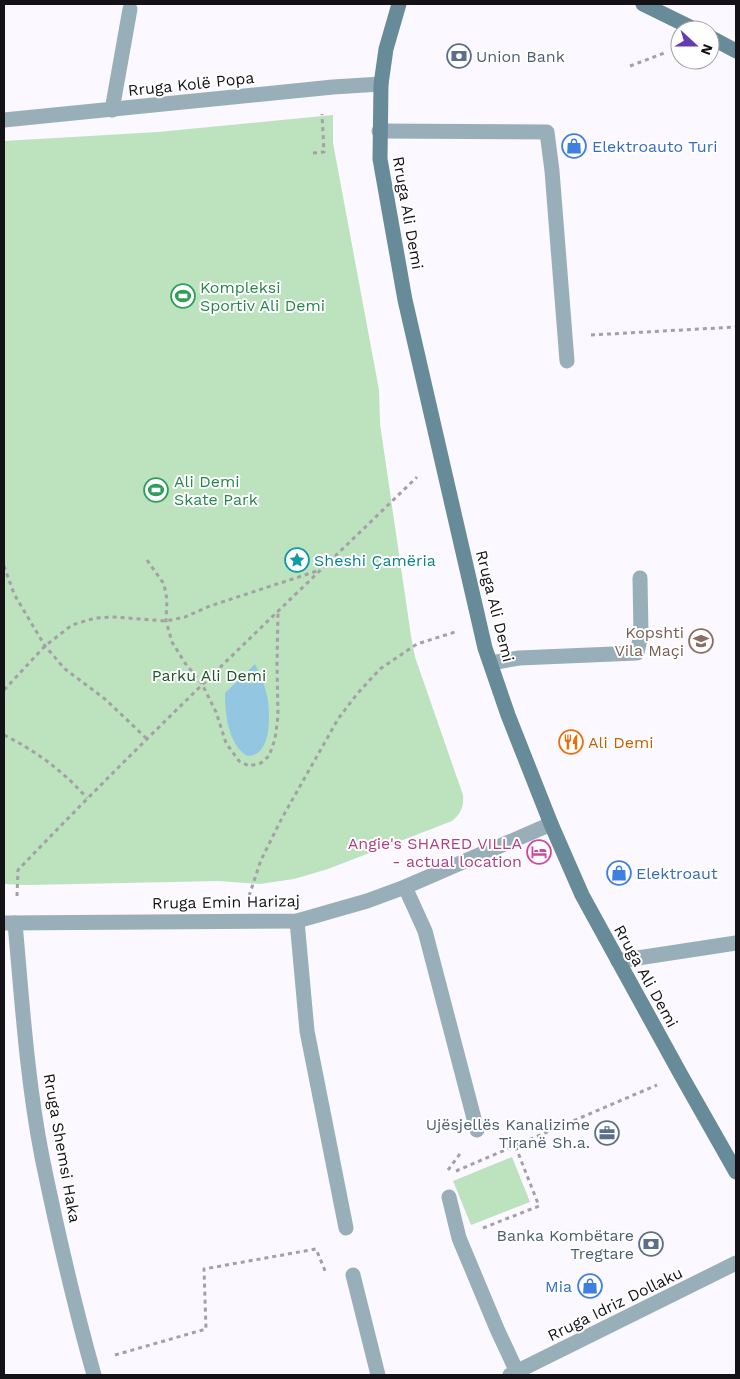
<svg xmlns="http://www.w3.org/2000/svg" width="740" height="1379" font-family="'Work Sans',sans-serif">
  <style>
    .green { fill: #bce2be }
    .water { fill: #93c6e1 }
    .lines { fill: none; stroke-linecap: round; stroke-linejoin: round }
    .path { stroke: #a3a0a6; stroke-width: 3; stroke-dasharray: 4 4; stroke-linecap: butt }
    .lane { stroke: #98afb9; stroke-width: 15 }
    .street { stroke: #98afb9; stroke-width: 15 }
    .secondary { stroke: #688b99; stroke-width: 15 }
    .labels { text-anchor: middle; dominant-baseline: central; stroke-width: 4; stroke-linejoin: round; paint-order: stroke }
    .service-label { font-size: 16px; fill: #4e5e75; stroke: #fff; text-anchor: end }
    .street-label { font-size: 16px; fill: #141217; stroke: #fff }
    .shop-label { font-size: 16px; fill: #366cbe; stroke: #fff; text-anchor: start }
    .leisure-label { font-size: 16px; fill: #27864d; stroke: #fff; text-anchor: start }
    .culture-label { font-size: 16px; fill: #0d838f; stroke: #fff; text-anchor: start }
    .education-label { font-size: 16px; fill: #785e54; stroke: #fff; text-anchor: end }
    .park-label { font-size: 16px; fill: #1e5526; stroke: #fff }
    .food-label { font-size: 16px; fill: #c56008; stroke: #fff; text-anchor: start }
    .hotel-label { font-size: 16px; fill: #b23c85; stroke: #fff; text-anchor: end }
  </style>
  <rect width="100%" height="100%" fill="#fbf8ff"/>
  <g class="green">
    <path d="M333,115v28l46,247 1,34 31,212 4,21 48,138c1,13 -2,18 -11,26l-124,48 -34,10 -34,5 -41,-3 -192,4 -23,-1v-743l154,-9z"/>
    <path d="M512,1157l18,45 -59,23 -18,-44z"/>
  </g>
  <path class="water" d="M255,664c6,12 11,24 13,37 2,18 3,55 -21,55 -19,-12 -22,-42 -22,-63z"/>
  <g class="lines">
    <g class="path">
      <path d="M630,66l37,-14"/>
      <path d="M313,153l11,-1 -2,-38"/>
      <path d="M591,335l145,-8"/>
      <path d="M147,560l17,24 3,16 -1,21 6,21 13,21 17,21 14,28 10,31 13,18 10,5 12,-3 8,-7 6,-17 3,-23 -1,-53 1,-51"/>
      <path d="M4,566l10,28 31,52 20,23 40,30 42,40"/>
      <path d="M665,649l13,-1"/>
      <path d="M4,690l41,-44 27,-21 23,-7 19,-1 52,4 19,-4 25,-11 110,-36"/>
      <path d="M4,735c32,16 59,36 83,63"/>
      <path d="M17,896l1,-26c129,-135 265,-263 399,-393"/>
      <path d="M249,896l12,-36 21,-42 56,-99 19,-25 23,-25 37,-25 38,-12"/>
      <path d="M448,1170l14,-19"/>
      <path d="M456,1171l201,-86"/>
      <path d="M483,1228l56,-22 -24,-61"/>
      <path d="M115,1355l91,-26 -2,-60 112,-20 10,24"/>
    </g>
    <g class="lane">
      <path d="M112,110l18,-101"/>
      <path d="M379,131l168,1 5,39 15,190"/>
      <path d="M491,663l28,-5 118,-5 4,-19 -1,-56"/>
      <path d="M405,887l20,44 52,199"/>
      <path d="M297,921l10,110 39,197"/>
      <path d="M449,1197l10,41 38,91 20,43"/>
      <path d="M353,1275l25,100"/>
    </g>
    <g class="street">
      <path d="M4,120l329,-33 48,-3"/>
      <path d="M4,923l293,-2 70,-20 38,-14 146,-63"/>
      <path d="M15,923c7,78 12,157 27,234 15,73 32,147 52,218"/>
      <path d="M618,961l118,-18"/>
      <path d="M510,1375l226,-112"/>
    </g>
    <g class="secondary">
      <path d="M399,4l-13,45 -5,35 -1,75 25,141 80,348 23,67 43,109 31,71 99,180 55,97"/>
      <path d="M643,4l53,26"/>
      <path d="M710,37l26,14"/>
    </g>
  </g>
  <defs>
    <g id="bank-ring" transform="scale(1.25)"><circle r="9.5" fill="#fff" stroke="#5c6f8a" stroke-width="1.5"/><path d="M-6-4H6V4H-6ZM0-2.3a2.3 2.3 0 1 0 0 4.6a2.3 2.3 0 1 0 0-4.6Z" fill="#5c6f8a"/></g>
    <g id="shop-ring" transform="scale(1.25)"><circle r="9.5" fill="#fff" stroke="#3f7fe0" stroke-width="1.5"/><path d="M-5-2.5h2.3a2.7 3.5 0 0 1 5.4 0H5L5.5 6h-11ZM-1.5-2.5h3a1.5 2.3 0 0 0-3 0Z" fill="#3f7fe0"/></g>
    <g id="stadium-ring" transform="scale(1.25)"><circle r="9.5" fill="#fff" stroke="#2e9e5b" stroke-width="1.5"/><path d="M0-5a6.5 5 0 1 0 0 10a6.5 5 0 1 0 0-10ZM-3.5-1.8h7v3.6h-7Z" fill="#2e9e5b"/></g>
    <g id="sight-ring" transform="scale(1.25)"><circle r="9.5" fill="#fff" stroke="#0f9aa8" stroke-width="1.5"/><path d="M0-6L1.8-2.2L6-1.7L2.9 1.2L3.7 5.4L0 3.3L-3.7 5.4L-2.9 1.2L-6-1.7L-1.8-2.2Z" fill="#0f9aa8"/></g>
    <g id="school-ring" transform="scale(1.25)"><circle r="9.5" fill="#fff" stroke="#8d6e63" stroke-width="1.5"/><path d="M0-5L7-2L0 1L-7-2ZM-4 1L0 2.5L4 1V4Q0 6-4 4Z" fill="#8d6e63"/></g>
    <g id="restaurant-ring" transform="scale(1.25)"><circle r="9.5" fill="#fff" stroke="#e8710a" stroke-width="1.5"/><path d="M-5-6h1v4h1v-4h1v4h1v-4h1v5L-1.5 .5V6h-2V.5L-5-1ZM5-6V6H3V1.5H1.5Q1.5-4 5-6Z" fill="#e8710a"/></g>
    <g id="hotel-ring" transform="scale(1.25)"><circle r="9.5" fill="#fff" stroke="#d1479c" stroke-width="1.5"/><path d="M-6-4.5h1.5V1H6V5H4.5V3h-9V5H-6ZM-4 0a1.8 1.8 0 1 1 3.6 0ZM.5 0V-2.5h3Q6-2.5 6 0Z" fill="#d1479c"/></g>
    <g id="office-ring" transform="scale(1.25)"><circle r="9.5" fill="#fff" stroke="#5c6f8a" stroke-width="1.5"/><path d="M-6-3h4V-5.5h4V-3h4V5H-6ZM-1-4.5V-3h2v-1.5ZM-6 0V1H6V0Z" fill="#5c6f8a"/></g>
  </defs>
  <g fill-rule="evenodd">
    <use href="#bank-ring" x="459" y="56"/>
    <use href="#shop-ring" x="574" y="146"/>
    <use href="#stadium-ring" x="183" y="296"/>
    <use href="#stadium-ring" x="156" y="490"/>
    <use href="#sight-ring" x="297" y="560"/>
    <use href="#school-ring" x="701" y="641"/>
    <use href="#restaurant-ring" x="571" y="742"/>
    <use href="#hotel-ring" x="539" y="852"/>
    <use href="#shop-ring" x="619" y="873"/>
    <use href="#office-ring" x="607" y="1133"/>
    <use href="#bank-ring" x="651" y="1244"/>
    <use href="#shop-ring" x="590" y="1286"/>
  </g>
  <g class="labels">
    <g class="service-label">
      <text x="476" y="56" text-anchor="start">Union Bank</text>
      <text x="590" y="1124">Ujësjellës Kanalizime<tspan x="590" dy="18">Tiranë Sh.a.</tspan></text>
      <text x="634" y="1235">Banka Kombëtare<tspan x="634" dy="18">Tregtare</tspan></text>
    </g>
    <g class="street-label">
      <text transform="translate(191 84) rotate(-6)">Rruga Kolë Popa</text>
      <text transform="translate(408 213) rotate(80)">Rruga Ali Demi</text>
      <text transform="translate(495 606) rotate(76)">Rruga Ali Demi</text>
      <text transform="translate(226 902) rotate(-1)">Rruga Emin Harizaj</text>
      <text transform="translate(646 976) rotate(61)">Rruga Ali Demi</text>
      <text transform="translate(62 1148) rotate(80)">Rruga Shemsi Haka</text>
      <text transform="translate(615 1304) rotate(-26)">Rruga Idriz Dollaku</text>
    </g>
    <g class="shop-label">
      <text x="592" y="146">Elektroauto Turi</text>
      <text x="636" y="873">Elektroaut</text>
      <text x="572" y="1286" text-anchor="end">Mia</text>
    </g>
    <g class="leisure-label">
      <text x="200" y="287">Kompleksi<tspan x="200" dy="18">Sportiv Ali Demi</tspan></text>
      <text x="174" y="481">Ali Demi<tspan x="174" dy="18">Skate Park</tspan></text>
    </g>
    <g class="culture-label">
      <text x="314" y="560">Sheshi Çamëria</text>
    </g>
    <g class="education-label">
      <text x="684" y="632">Kopshti<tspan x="684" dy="18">Vila Maçi</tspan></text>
    </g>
    <g class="park-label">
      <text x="209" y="675">Parku Ali Demi</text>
    </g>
    <g class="food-label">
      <text x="588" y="742">Ali Demi</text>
    </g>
    <g class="hotel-label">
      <text x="522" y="843">Angie's SHARED VILLA<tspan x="522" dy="18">- actual location</tspan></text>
    </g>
  </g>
  <rect width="740" height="1379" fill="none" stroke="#141217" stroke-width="10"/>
  <g transform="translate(695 45) rotate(111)"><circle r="24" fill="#ffffff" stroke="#a1a0a2"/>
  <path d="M0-4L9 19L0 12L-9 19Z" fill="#663ab2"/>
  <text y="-8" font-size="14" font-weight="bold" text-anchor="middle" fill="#141217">N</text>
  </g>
</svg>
